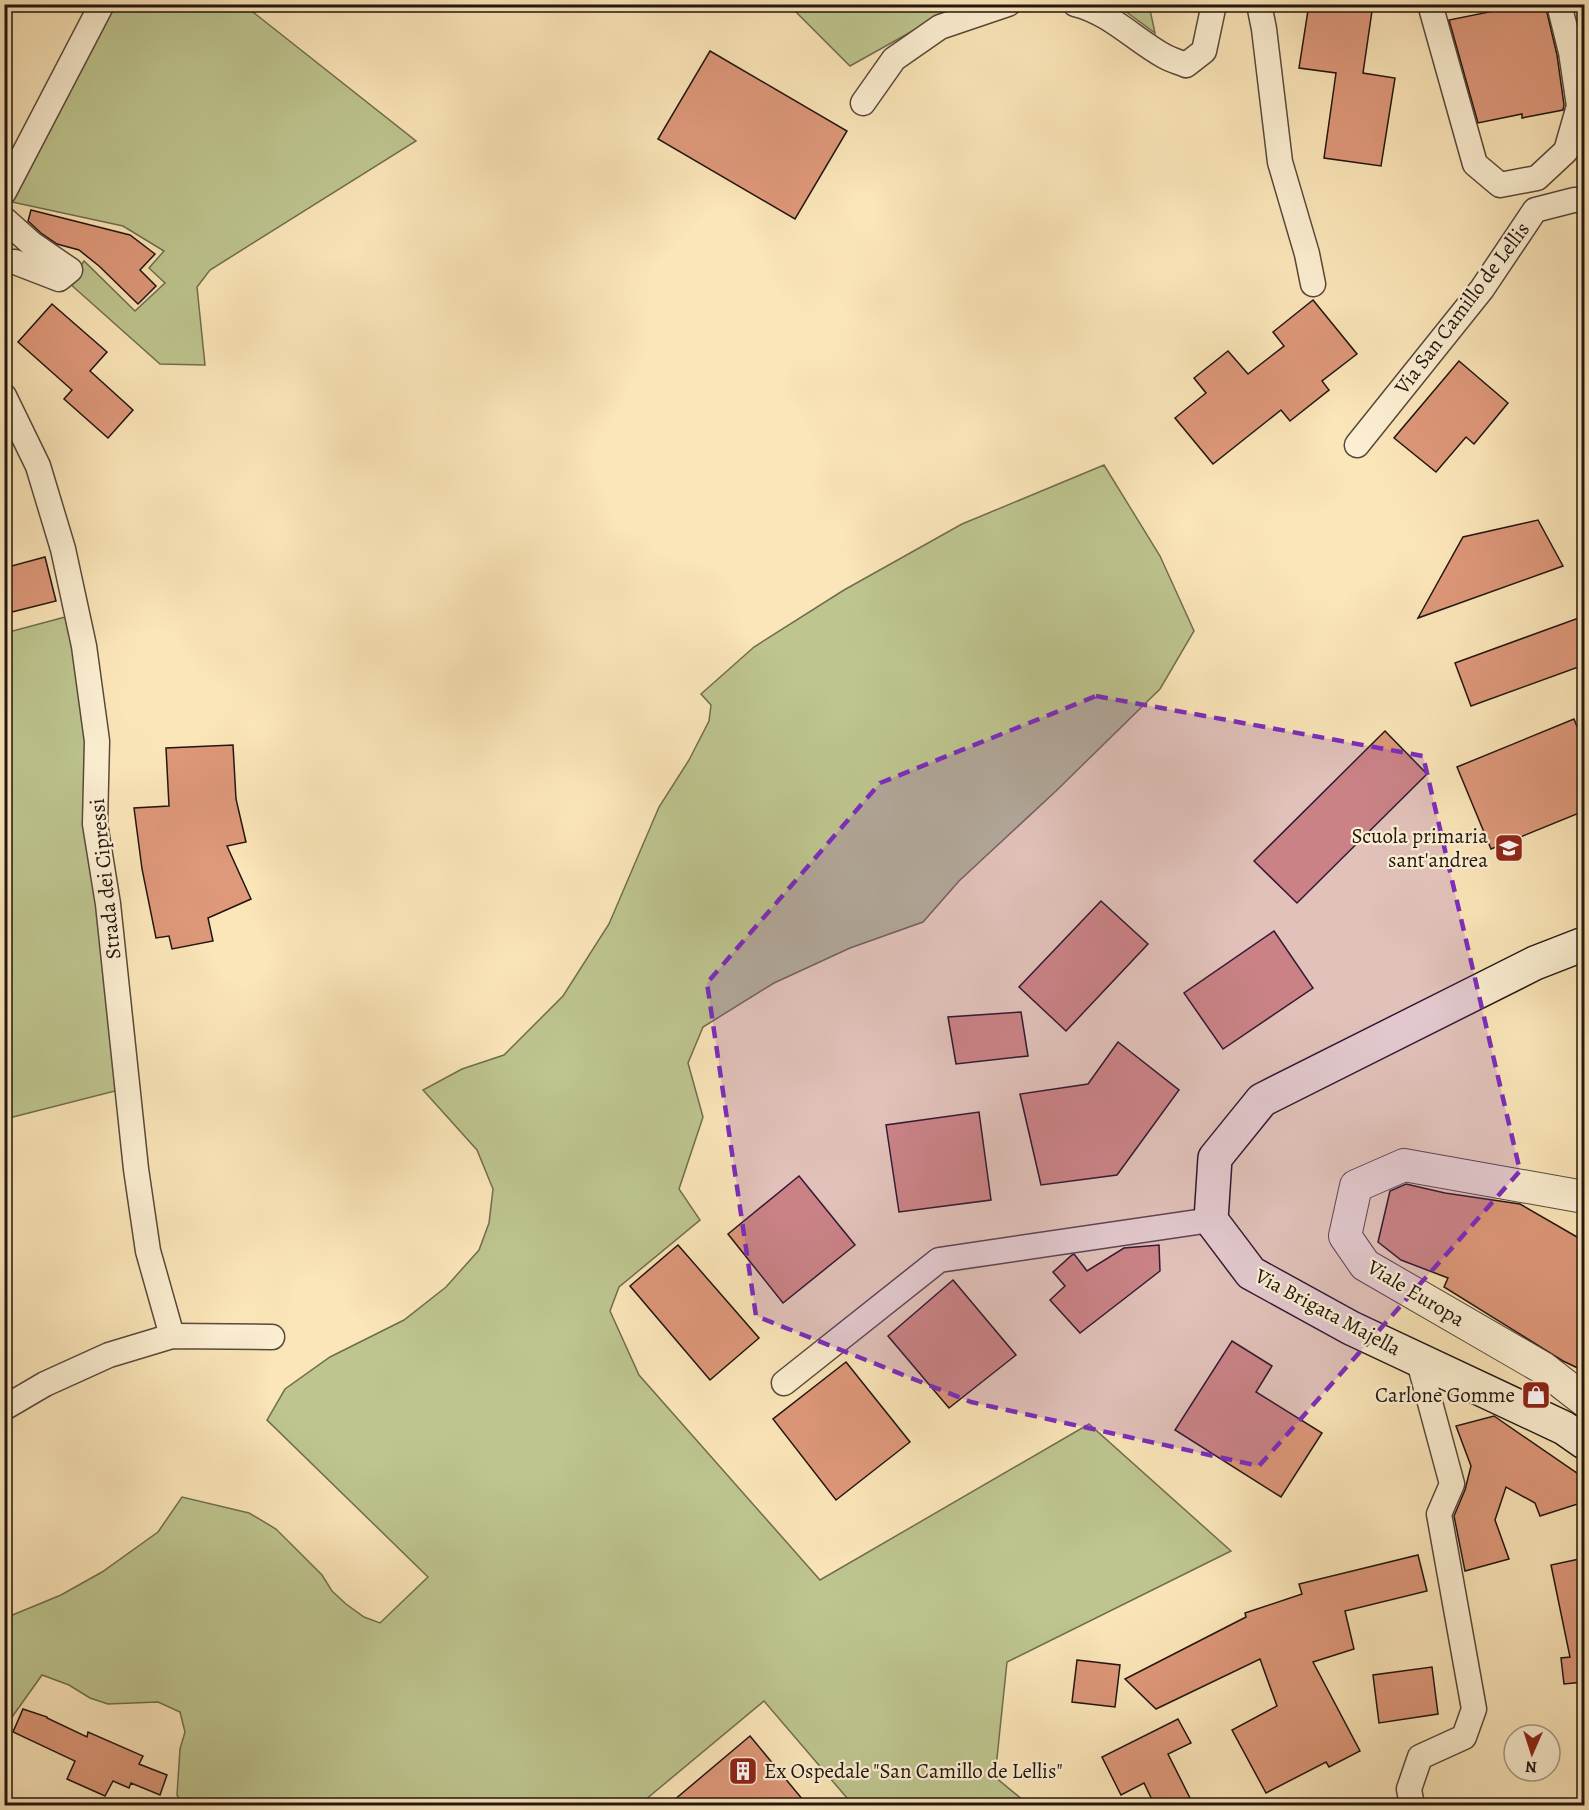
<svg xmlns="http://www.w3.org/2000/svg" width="1589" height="1810" font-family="Alegreya,serif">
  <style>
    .green { fill: #bec58f; stroke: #706d50; stroke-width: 1.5 }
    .building { fill: #de987a; stroke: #211511; stroke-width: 1.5 }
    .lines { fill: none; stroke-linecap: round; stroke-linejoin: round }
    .minor-casing { stroke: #58493b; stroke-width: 27 }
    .tertiary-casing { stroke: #58493b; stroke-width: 34 }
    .secondary-casing { stroke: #211511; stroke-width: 36 }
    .minor { stroke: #fcefd2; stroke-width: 24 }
    .tertiary { stroke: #fcefd2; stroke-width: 32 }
    .secondary { stroke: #fcefd2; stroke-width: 33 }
    .marked { fill: #7b2cbf; fill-opacity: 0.2; stroke: #7b2cbf; stroke-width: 4.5; stroke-dasharray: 12 8; stroke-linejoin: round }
    .labels { text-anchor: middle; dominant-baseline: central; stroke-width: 4.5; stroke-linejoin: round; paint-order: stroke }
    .street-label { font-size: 21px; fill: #211511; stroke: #fcefd2 }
    .poi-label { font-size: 21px; fill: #211511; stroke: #fcefd2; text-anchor: end }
  </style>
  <rect width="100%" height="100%" fill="#fbe6b9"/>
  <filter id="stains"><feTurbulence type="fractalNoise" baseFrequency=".00333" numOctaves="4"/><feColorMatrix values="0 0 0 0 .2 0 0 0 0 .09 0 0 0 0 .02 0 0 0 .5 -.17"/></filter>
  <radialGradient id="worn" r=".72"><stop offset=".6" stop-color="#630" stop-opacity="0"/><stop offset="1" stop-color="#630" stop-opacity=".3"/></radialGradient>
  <g class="green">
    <path d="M115,5h129l172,136 -206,129 -13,17 8,78 -45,-1 -91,-81 15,-22 51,50 30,-28 -16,-15 15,-17 -41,-25 -111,-24z"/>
    <path d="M789,5h196l-60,19 -75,42z"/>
    <path d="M1117,5h32l6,28z"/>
    <path d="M1104,465l56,91 34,75 -34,58 -104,102 -97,90 -36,41 -73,26 -76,35 -71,44 -15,36 15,54 -24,72 21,31 -81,67 -9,24 29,64 181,205 269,-156 142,127 -224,111 -12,115 34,28h-176l-89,-104 -125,104h-456l-6,-10 3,-46 5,-17 -5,-20 -22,-10 -50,2 -18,-6 -21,-13 -27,-10 -30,42 -7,-3v-96l56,-23 41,-23 56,-40 24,-35 67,16 27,16 46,46 10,16 14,13 18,13 16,6 48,-46 -161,-157 18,-31 45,-32 74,-37 42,-33 33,-37 10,-27 4,-34 -16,-39 -54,-60 39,-21 42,-14 59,-59 46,-72 50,-117 30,-47 20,-39 2,-16 -10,-11 53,-47 90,-57 118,-66z"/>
    <path d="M69,616l7,29 47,444 -118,30 -1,-439 3,-4 -3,-11 1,-32z"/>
  </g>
  <g class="building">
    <path d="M1309,4h64l-10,69 32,5 -14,88 -57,-8 12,-85 -37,-5z"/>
    <path d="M1512,4h33l12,51 7,50 -1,5 -41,8v-4l-44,9 -29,-103 50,-10v-3z"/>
    <path d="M710,51l137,80 -52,88 -137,-80z"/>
    <path d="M31,210l99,25 25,19 -15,16 16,16 -18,18 -39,-38 -20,-16 -22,-6 -16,-11 -13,-12z"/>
    <path d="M1313,300l44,54 -35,27 7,9 -39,31 -9,-11 -68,54 -38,-46 31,-25 -12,-15 34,-27 20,23 36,-28 -11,-14z"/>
    <path d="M52,304l55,48 -17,19 43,39 -25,28 -44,-39 8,-9 -54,-48z"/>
    <path d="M1459,361l49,42 -34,41 -8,-7 -30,35 -42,-34z"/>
    <path d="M1538,520l25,46 -145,52 45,-81z"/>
    <path d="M45,557l11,44 -52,13v-46z"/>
    <path d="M1584,616v49l-113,41 -16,-43z"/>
    <path d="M1574,719l10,25v67l-93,38 -34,-82z"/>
    <path d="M1385,731l42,43 -130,129 -43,-42z"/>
    <path d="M233,745l3,54 10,43 -19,4 24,53 -43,19 5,23 -41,8 -3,-13 -13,2 -14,-69 -8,-61 35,-2 -3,-58z"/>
    <path d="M1101,901l47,43 -82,87 -47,-44z"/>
    <path d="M1274,931l39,57 -90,61 -39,-56z"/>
    <path d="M1021,1012l7,44 -72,8 -8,-47z"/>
    <path d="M1118,1042l61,48 -62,85 -76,10 -21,-91 68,-10z"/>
    <path d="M979,1112l12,88 -92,12 -13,-87z"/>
    <path d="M799,1176l56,69 -72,58 -55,-69z"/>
    <path d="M1406,1184l39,9 75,11 64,37v130l-21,-10 -119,-74 4,-9 -47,-18 -23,-18 12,-51z"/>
    <path d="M678,1245l81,93 -49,42 -80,-94z"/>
    <path d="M1159,1245l1,26 -80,62 -30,-33 15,-14 -12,-14 19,-17 2,-1 13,17 37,-23z"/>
    <path d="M953,1280l63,75 -67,53 -61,-72z"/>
    <path d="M1232,1341l40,25 -16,26 66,41 -41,64 -106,-67z"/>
    <path d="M846,1362l64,80 -74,58 -63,-81z"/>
    <path d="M1494,1416l90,62v24l-44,14 -5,-13 -29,-16 -11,33 14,39 -44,12 -11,-55 11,-26 6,-24 -15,-40z"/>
    <path d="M1418,1555l9,36 -82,20 9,38 -41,13 47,89 -31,16 -3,-5 -60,31 -34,-63 45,-24 -17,-47 -104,50 -31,-30 121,-62 -1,-4 57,-19 -3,-10z"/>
    <path d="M1584,1558v124l-20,2 -3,-26 9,-1 -19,-92z"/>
    <path d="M1077,1660l43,5 -5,42 -43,-5z"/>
    <path d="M1432,1667l6,47 -59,9 -6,-48z"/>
    <path d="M23,1709l24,8v1l40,19 1,-5 55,24 -4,8 28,11 -7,20 -29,-12 -2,5 -16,-7 -8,15 -38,-17 8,-18 -62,-29z"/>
    <path d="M1178,1719l13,24 -23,11 26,52h-39l-11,-23 -23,12 -19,-38z"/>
    <path d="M750,1736l58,70h-141z"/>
  </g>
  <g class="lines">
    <g class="minor-casing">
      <g id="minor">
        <path d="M1075,4c34,8 60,36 89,52 7,4 15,6 22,9l18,-14 10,-47"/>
        <path d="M1259,4l5,25 16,133 27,92 6,30"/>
        <path d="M1430,4l45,160 25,21 37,-7 29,-27 13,-45 -8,-54 -12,-48"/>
        <path d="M863,103l31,-44 46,-32 68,-23"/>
        <path d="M4,192l98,-188"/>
        <path d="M4,219l28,25 38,26 -11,9 -44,-17h-11"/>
        <path d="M4,396l34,70 25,83 21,97 13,95 -2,83 13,80 28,265 12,82 24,85"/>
        <path d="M1357,445l125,-156 53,-79 39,-10h10"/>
        <path d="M784,1383l155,-123 272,-40"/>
        <path d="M4,1408l41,-24 64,-29 63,-19 100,1"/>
        <path d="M1412,1806l-3,-17 11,-32 44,-20 10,-28 -35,-195 13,-30 -34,-126"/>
      </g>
    </g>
    <g class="tertiary-casing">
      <path id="tertiary" d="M1584,1197l-180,-32 -48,21 -11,50 20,29 178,103 41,32"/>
    </g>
    <g class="secondary-casing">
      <path id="secondary" d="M1584,944l-49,19 -273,137 -47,58 -4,62 40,53 100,55 213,100 20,14"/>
    </g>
    <use href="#minor" class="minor"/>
    <use href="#tertiary" class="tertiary"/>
    <use href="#secondary" class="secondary"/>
  </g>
  <path class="marked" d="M1096,696l327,60 97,415 -261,295 -288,-64 -215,-86 -49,-333 173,-200z"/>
  <defs>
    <g id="school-square" transform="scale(1.5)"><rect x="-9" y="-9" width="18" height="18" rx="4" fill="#8f2418" stroke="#fcefd2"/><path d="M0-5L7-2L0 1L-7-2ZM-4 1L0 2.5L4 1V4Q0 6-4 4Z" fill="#fff"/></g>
    <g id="shop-square" transform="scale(1.5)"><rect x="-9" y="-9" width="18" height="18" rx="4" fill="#8f2418" stroke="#fcefd2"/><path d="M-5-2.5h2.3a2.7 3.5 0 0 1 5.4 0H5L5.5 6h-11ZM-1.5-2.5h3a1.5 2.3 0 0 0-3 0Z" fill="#fff"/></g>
    <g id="building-square" transform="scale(1.5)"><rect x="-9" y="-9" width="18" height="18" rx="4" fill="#8f2418" stroke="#fcefd2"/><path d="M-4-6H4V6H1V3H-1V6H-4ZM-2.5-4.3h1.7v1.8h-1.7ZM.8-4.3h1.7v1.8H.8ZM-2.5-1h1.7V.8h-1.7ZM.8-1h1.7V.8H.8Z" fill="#fff"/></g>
  </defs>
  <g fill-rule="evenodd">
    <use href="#school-square" x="1509" y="848"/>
    <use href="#shop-square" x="1536" y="1395"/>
    <use href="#building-square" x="743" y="1771"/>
  </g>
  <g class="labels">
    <g class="street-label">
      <text transform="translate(1462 308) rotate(-53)">Via San Camillo de Lellis</text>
      <text transform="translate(105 879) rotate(-96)">Strada dei Cipressi</text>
      <text transform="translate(1416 1293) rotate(31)">Viale Europa</text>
      <text transform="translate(1328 1312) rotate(28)">Via Brigata Majella</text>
    </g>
    <g class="poi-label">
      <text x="1488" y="836">Scuola primaria<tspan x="1488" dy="24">sant'andrea</tspan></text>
      <text x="1515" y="1395">Carlone Gomme</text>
      <text x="764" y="1771" text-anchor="start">Ex Ospedale "San Camillo de Lellis"</text>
    </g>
  </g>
  <rect width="1589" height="1810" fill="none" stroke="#fbe6b9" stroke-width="24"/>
  <rect x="6" y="6" width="1577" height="1798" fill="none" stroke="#211511" stroke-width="3"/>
  <rect x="12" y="12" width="1565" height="1786" fill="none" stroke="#211511" stroke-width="1.5"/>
  <g transform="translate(1532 1753) rotate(183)"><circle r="28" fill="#fcefd2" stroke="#a49885" stroke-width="1.5"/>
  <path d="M0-4.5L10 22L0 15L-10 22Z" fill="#8f2418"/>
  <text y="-9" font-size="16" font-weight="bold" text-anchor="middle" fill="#211511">N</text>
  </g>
  <rect width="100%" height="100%" filter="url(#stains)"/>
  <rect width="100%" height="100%" fill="url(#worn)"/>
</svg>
